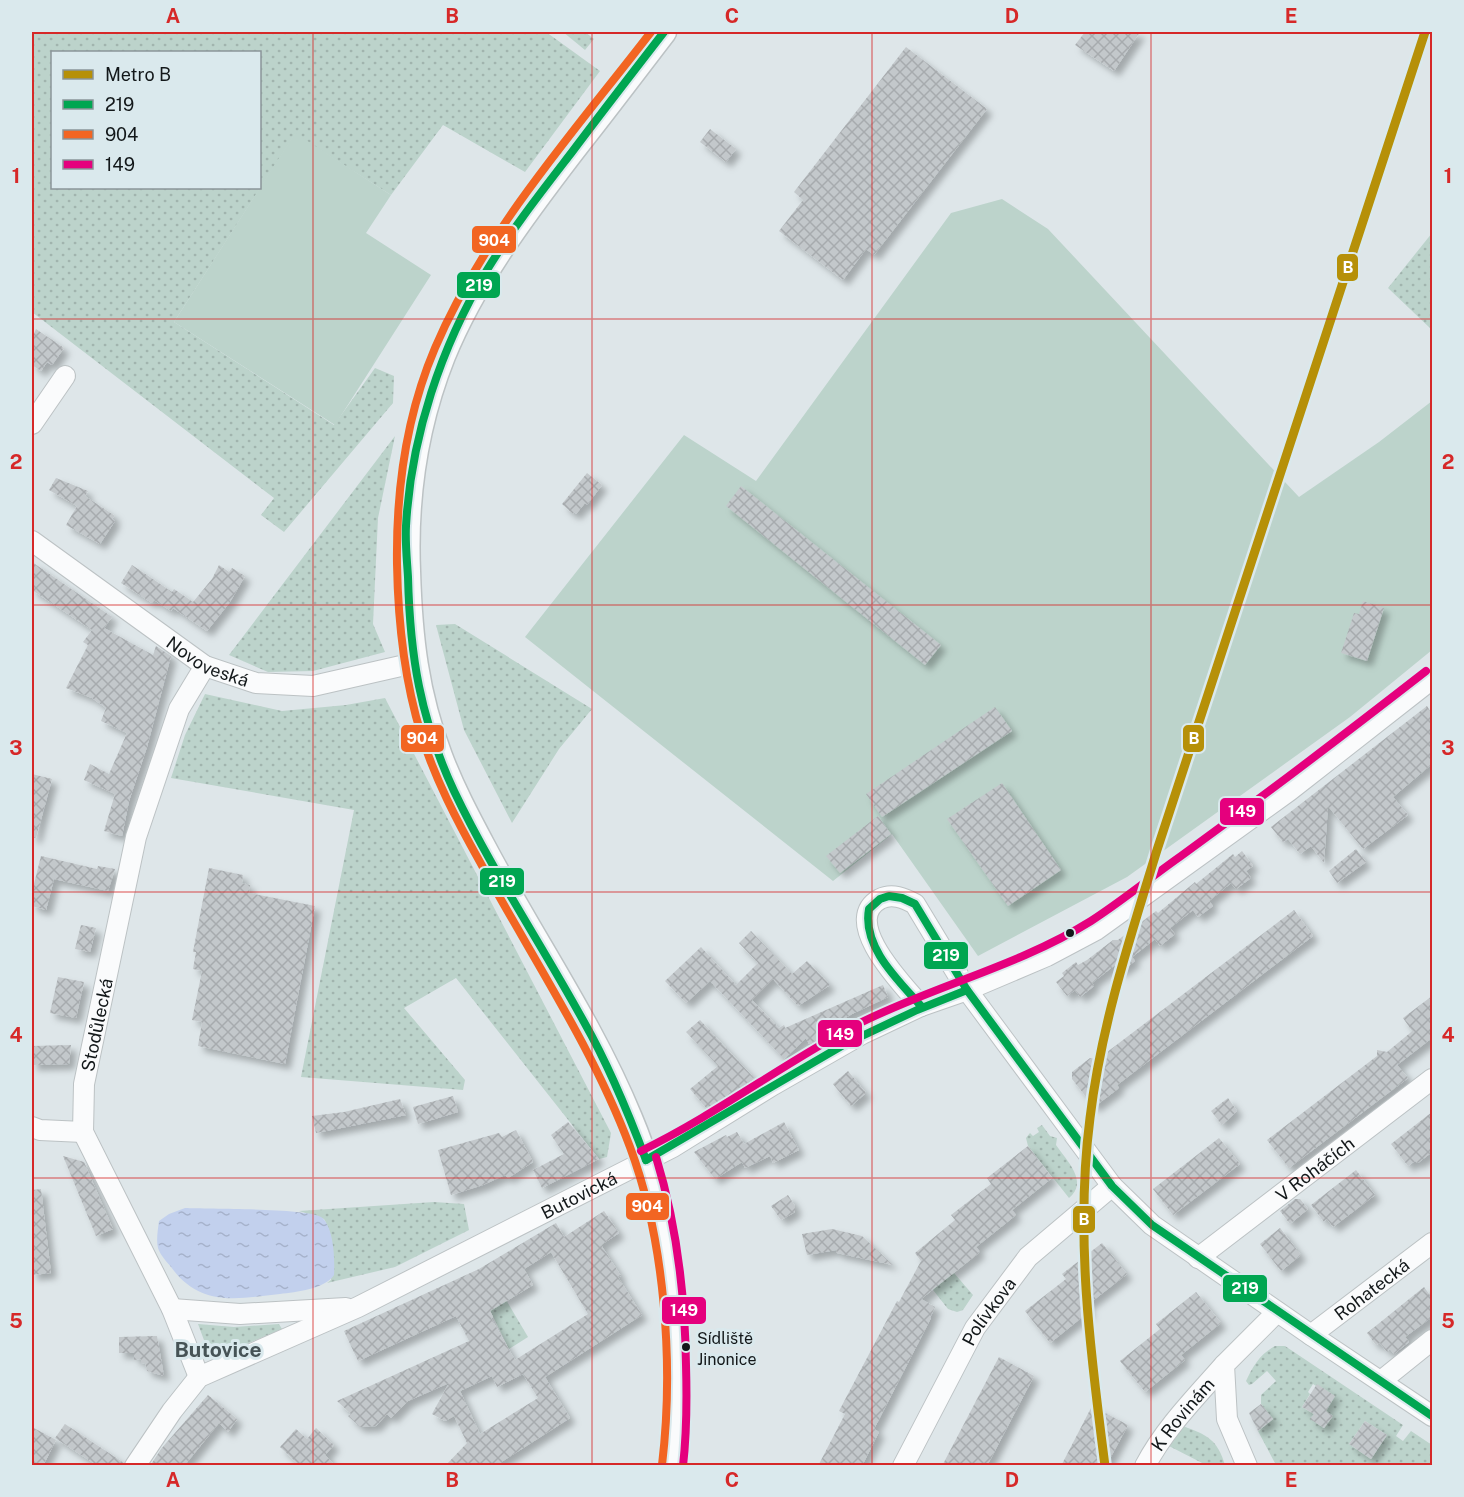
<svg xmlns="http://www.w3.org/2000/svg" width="1464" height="1497" font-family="'Public Sans',sans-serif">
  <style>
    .grass { fill: url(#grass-dots); fill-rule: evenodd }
    .park { fill: #bcd3cb }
    .water { fill: url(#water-ripples) }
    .building { fill: url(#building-cross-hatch); fill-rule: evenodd; filter: url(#shadow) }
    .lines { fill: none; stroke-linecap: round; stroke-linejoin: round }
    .minor-casing { stroke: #bcc2c4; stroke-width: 22 }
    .major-casing { stroke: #bcc2c4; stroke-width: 27 }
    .minor { stroke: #fafbfc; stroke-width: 20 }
    .major { stroke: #fafbfc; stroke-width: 24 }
    .bus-1-casing { stroke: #dae9ed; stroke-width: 12 }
    .bus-2-casing { stroke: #dae9ed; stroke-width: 12 }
    .bus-3-casing { stroke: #dae9ed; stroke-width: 12 }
    .bus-1 { stroke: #00a651; stroke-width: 8 }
    .bus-2 { stroke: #f26522; stroke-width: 8 }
    .bus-3 { stroke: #e5007d; stroke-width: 8 }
    .metro-1-casing { stroke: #dae9ed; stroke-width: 14 }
    .metro-1 { stroke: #b69008; stroke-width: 9 }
    .grid { fill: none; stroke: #d62828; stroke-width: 1.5; stroke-opacity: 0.55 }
    .bus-dot { fill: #13181a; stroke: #dae9ed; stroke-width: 2 }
    .labels { text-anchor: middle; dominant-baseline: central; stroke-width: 6; stroke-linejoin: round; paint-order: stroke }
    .bus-label { font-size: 16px; fill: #13181a; stroke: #dae9ed; text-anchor: start }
    .street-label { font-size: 18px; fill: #13181a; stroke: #dae9ed }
    .quarter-label { font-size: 21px; font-weight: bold; fill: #465356; stroke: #dae9ed }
    .line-badge { stroke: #dae9ed; stroke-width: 2 }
    .badge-label { font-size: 16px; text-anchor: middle; font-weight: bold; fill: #fff }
    .neatline { fill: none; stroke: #d62828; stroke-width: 2 }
    .grid-label { font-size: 20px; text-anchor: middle; font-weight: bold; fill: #d62828 }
  </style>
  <defs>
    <pattern id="grass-dots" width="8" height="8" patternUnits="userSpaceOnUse" patternTransform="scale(1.5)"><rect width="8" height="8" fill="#bcd3cb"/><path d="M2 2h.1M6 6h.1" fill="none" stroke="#a1b4ae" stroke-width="1.8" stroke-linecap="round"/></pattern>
    <pattern id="water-ripples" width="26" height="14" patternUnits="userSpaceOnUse" patternTransform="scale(1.5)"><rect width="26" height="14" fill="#c2d0ed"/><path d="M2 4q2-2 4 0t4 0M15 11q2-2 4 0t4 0" fill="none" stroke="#a6b2cb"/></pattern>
    <pattern id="building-cross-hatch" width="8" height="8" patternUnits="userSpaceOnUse" patternTransform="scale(1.5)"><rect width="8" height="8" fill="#c3c8cb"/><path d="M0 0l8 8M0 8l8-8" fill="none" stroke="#a7abae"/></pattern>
    <filter id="shadow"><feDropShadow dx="5.5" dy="5.5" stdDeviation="3" flood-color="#0004"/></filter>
  </defs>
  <rect width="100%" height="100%" fill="#dee6e9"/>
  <g class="grass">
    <path d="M32,32h514l54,39 -75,101 -82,-47 -52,70 -96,-61 -121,188 160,103 41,-57 19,8 -1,27 -109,129 -23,-17 13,-17 -242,-186zM52,52h208v136h-208z"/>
    <path d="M563,32h22l9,7 -9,11z"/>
    <path d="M1432,233v97l-44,-42z"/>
    <path d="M395,436l-17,82 -5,106 12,28 -72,19 -45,1 -39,-17z"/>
    <path d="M455,624l137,85 -33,40 -47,74 -48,-93 -28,-105z"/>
    <path d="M205,694l77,17 64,-6 39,-7 226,435 -4,24 -8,2 -143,-181 -52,30 61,72 -2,10 -162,-13 53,-267 -183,-32 14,-43z"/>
    <path d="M1042,1125l8,11 7,2 -1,7c11,16 33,37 13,53l-41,-52 -2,-8 4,-5 3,3 6,-4 -2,-4z"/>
    <path d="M434,1202l30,2 5,26 -74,37 -68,16 4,-3c1,-21 4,-42 -7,-61l-25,-8z"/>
    <path d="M486,1266l42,71 -19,12 -37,-75z"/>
    <path d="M954,1273l19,22 -10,15 -6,2 -9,-3 -22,-28 13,3z"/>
    <path d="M198,1324l36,3 45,-3 3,5 -71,30z"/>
    <path d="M1275,1346h10l118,79 -7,11 7,5 8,-10 21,14v20h-156l-18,-34 15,-12 -12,-15v-9l15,-14 -9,-10 -15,13 -3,1 -3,-4c7,-15 14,-27 29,-35zM1313,1384l3,2 10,25 6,5 -8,12 -13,-9 3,-5 -12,-7 8,-13 -2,-2zM1365,1421l22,14 -16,24 -22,-15z"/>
    <path d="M1183,1426c24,9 34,13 42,39h-19l-37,-19z"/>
  </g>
  <g class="park">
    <path d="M295,133l96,62 -25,38 65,42 -96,150 -161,-103z"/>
    <path d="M1002,199l46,30 251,268 80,-55 53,-41v249l-82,67 -223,160 -149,79 -86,-122 -59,47 -308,-244 159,-202 72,46 195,-268z"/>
  </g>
  <path class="water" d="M185,1208c22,1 123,0 136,9 13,9 14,43 13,58 -9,14 -38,17 -54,19 -44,5 -80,13 -109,-27 -4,-5 -11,-12 -13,-19 -2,-8 0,-19 1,-27l10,-7z"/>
  <g class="building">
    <path d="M1085,32h55l-26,39 -39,-26z"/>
    <path d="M906,47l81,62 -113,146 -8,-6 -23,31 -64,-49 24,-31 -9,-8z"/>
    <path d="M710,129l26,20 -10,13 -26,-20z"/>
    <path d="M36,329l28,19 -12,17 -5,-3 -6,9 -9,-6v-27z"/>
    <path d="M587,473l15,12 -15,20 -2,-2 -9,11 -2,-2 -1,2 -11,-10z"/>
    <path d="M56,478l32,13 -3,5 30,20 -3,3 3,2 -15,23 -34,-19 11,-19 -28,-16z"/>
    <path d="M741,486l200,159 -16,20 -199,-159z"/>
    <path d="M32,562l80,55 -8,11 49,27 3,-9 15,10 -24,91 -18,54 -7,35 -18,-5 11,-37 -31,-14 6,-16 19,10 18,-41 -26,-12 5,-13 -14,-10 -26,-10 22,-43 -5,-3 9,-12 -60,-40z"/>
    <path d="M132,565l40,27 2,-3 19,13 19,-23 7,-14 10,7 3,-4 13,8 -15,26 -23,29 -34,-23 -2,3 -17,-11 -2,3 -31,-20z"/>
    <path d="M1363,601l21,7 -17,53 -26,-8 13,-40 5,1z"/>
    <path d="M1427,706l5,8v50l-39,33 15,18 -45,34 -35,-43 -4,57 -13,-17 -11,8 -12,-15 -5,3 -12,-15z"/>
    <path d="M995,707l17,24 -130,86 -16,-23z"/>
    <path d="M32,774l20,5 -16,59h-4z"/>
    <path d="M1002,783l59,87 -53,36 -61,-87z"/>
    <path d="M878,816l13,18 -51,39 -14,-17z"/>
    <path d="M1356,849l10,13 -29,21 -8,-12z"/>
    <path d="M1242,851l11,15 -7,5 5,7 -15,11 -5,-6 -22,18 4,5 -15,11 -5,-7 -23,18 5,6 -15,12 -5,-7 -23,18 3,4 -15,11 -5,-7 -23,18 2,3 -14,11 -5,-7 -8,6 -11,-14 8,-6 -2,-3 14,-11 2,3 9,-5 26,-20h5l38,-29 2,2 37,-31 1,2 37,-30 2,3z"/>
    <path d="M41,856l56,13 1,-3 17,3 -7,22 -54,-12 -8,31 -14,-4v-14z"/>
    <path d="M209,868l34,7 -1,8 8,2 -1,8 66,13 -30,158 -87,-18 4,-24 -10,-2 10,-49 -9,-2 3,-17h-3z"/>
    <path d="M1294,910l19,26 -196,149 2,3 -25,19 -22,-28v-7l18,-14 8,1z"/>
    <path d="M81,925l15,3 -6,24 -15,-3z"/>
    <path d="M751,931l41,43 15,-13 23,24 -32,21 -25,-27 -21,21 27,28 5,-3 1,3 98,-43 5,12 -36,17 -18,11 2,4 -27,15 -3,-6 -22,21 -74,-78 -24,22 -21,-22 36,-34 35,38 22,-22 -19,-20z"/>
    <path d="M58,977l26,5 -8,36 -26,-5z"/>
    <path d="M1432,996v42l-35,27 11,13 -119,90 -22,-28 110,-84v-6l10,2 23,-19 2,-2 -9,-13z"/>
    <path d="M700,1020l54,58 -47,31 -17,-20 28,-23 -32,-34z"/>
    <path d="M71,1045l-2,19 -37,1v-19z"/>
    <path d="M848,1071l18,22 -15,13 -18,-22z"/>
    <path d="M453,1096l5,16 -40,12 -5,-17z"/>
    <path d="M1228,1098l9,13 -15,14 -11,-14z"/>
    <path d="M400,1099l6,16 -90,18 -4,-17 32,-4z"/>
    <path d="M1432,1112v40l-14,11 -3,-2 -7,5 -17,-22z"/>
    <path d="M568,1122l31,37 -57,29 -9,-18 31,-16 -13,-19z"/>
    <path d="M784,1122l15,28 -26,13 -3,-7 -25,12 -3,-6 -27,17 -21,-27 32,-17 1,2 10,-5 7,12z"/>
    <path d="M516,1130l17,32 -25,16 -3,-3 -22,10 -32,10 -13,-45 61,-17 3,4z"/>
    <path d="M1219,1138l21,26 -67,51 -20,-26z"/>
    <path d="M1028,1146l24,32 -40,32 4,5 -40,32 4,5 -59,47 14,8 -5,11h1l-57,111 5,3 -17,34h-44l27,-52 -6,-3 58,-110 2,1 22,-41 -6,-8 40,-33 -4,-5 40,-31 -4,-6z"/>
    <path d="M63,1156l21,6 29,67 -17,7z"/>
    <path d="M1356,1170l19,25 -42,32 -6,-8 -3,3 -13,-17z"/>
    <path d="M41,1189l10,84 -19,2v-85z"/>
    <path d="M788,1195l7,11v6l-14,8 -10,-14z"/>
    <path d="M1295,1199h5l8,10 -18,15 -10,-13z"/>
    <path d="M604,1211l15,22 -18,12 20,31 -3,1 24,38 -97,62 25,41 -75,48h-50l22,-23 -13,-27 -9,5 -13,-7 17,-31 -41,18 -17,17 -4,-4 -11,12 -16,1 -12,-11 3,-2 -14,-13 132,-60 -13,-25 -98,45 -14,-30 135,-62 77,-46 8,14zM551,1252l37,62 -73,46 -24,-42 2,-1 -3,-6 43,-26 -9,-16zM523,1374l15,24 -58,36 -20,-43 32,-15 5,11z"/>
    <path d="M1280,1228l21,27 -20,16 -21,-27z"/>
    <path d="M832,1229l30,7 31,29 -56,-12 -1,-3 -29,5 -5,-21z"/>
    <path d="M1102,1243l25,31 -41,32 4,5 -40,32 -25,-32 41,-32 -4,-5z"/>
    <path d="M1424,1287l8,11v19l-27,20 4,5 -15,12 -4,-5 -3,3 -7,-9 -4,2 -9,-12z"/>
    <path d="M1196,1292l25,31 -40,32 4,5 -40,32 -25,-31 40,-32 -4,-5z"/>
    <path d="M157,1336l7,40 -17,-5 -2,-8 -4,1v-5l-7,1v-7h-15v-16z"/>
    <path d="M999,1357l35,19 -47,90h-45z"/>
    <path d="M1317,1384l18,12 -9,15 7,5 -9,12 -14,-9 4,-5 -12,-7z"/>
    <path d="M208,1395l29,24 -9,13 -9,-9 -35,43h-34l11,-17z"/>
    <path d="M1261,1404l12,15 -15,12 -9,-18z"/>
    <path d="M1092,1406l36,19 -22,41h-45z"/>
    <path d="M1365,1421l22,14 -16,24 -22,-15z"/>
    <path d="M65,1424l59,39 -1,3h-25l-43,-28z"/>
    <path d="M32,1427l24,13 -13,26h-11z"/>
    <path d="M316,1428l18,17 -9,10 11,11h-36l-20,-19 16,-18 11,10z"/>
  </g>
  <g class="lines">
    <g class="minor-casing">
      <g id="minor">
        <path d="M32,424l33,-48"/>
        <path id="s1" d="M32,541l173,125 51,17 57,3 101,-23"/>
        <path d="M921,1006c-16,-19 -82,-85 -41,-107 12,-6 24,-1 35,5l52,86 145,196 40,39 159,110 121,81"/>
        <path d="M32,1127l8,3 43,2"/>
        <path id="s2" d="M1198,1258l234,-179"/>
        <path d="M172,1309l68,5 106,-6"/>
        <path id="s3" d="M1311,1335l121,-92"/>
        <path id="s4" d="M199,1377l-27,-68 -89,-177 1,-48 52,-247 43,-128 26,-43"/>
        <path d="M1381,1381l51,-41"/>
        <path id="s5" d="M135,1466l37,-55 27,-34 159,-70 315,-160 100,-62 89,-51 59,-28 46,-16 80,-34 49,-26 193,-139 143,-112"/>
        <path id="s6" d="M903,1466l72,-138 53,-71 84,-71"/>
        <path id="s7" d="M1145,1466c20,-38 51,-69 79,-101"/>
        <path d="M1247,1466l-20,-47 -3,-54 53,-53"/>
      </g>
    </g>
    <g class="major-casing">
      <path id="major" d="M664,32c-30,39 -60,79 -91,118 -49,64 -99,130 -130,206 -27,68 -38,142 -35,215 2,66 8,122 32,185 12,32 28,62 44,92 48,91 107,175 146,270 33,78 44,161 46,246 1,36 1,65 -4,102"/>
    </g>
    <use href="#minor" class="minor"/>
    <use href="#major" class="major"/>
    <g class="bus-1-casing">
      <g id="bus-1">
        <path d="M921,1006c-23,-26 -59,-59 -52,-97l11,-10 9,-3 13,2 13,6 52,86 145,196 40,39 280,191"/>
        <path d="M646,1160c-18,-48 -37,-94 -62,-138 -42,-77 -92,-151 -130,-231 -34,-73 -44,-135 -46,-214 -1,-17 -3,-34 -2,-51 5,-90 35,-179 81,-256 25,-41 55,-79 85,-118 30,-40 61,-80 92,-120"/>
        <path d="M646,1160l199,-116 72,-34 50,-20"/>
      </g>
    </g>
    <g class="bus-2-casing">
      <path id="bus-2" d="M651,32c-77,100 -166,199 -216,316 -29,68 -39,143 -38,216 1,57 7,115 24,170 14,45 36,87 59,128 51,94 112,184 150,285 35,94 44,218 32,318"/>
    </g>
    <g class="bus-3-casing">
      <g id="bus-3">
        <path d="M641,1151c76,-37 143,-88 217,-127 75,-38 161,-58 233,-103 31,-20 60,-44 90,-65 83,-60 164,-122 245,-185"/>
        <path d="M656,1157c21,68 29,137 30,208 1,35 1,66 -3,101"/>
      </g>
    </g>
    <use href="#bus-1" class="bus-1"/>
    <use href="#bus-2" class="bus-2"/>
    <use href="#bus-3" class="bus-3"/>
    <g class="metro-1-casing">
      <path id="metro-1" d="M1105,1466c-15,-116 -30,-232 -15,-348 11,-92 40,-180 67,-268l268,-818"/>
    </g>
    <use href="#metro-1" class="metro-1"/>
  </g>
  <path class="grid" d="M313,32v1434M592,32v1434M872,32v1434M1151,32v1434M32,319h1400M32,605h1400M32,892h1400M32,1178h1400"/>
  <g class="bus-dot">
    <circle cx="1070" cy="933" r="5"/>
    <circle cx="686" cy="1347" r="5"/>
  </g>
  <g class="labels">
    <g class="bus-label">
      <text x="697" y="1338">Sídliště<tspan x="697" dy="21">Jinonice</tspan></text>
    </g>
    <g class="street-label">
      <text stroke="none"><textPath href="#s1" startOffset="214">Novoveská</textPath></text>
      <text stroke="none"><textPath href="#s4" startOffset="380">Stodůlecká</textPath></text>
      <text stroke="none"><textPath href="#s2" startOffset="147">V Roháčích</textPath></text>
      <text stroke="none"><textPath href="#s5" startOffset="531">Butovická</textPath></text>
      <text stroke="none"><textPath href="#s3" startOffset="76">Rohatecká</textPath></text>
      <text stroke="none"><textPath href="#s6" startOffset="177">Polívkova</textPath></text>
      <text stroke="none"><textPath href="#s7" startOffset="64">K Rovinám</textPath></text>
    </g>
    <g class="quarter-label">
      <text x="218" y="1349">Butovice</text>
    </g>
  </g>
  <g class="line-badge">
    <rect x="471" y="225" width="46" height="29" rx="6" fill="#f26522"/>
    <rect x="1336" y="253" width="23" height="29" rx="6" fill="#b69008"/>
    <rect x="456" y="271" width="45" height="28" rx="6" fill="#00a651"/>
    <rect x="400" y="724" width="45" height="29" rx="6" fill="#f26522"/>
    <rect x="1182" y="724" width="23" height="29" rx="6" fill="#b69008"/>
    <rect x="1219" y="797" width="46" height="29" rx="6" fill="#e5007d"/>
    <rect x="479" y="867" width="46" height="29" rx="6" fill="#00a651"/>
    <rect x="923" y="941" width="46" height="29" rx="6" fill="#00a651"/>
    <rect x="817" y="1019" width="46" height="29" rx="6" fill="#e5007d"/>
    <rect x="625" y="1192" width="45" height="29" rx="6" fill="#f26522"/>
    <rect x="1072" y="1205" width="24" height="29" rx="6" fill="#b69008"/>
    <rect x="1222" y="1274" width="46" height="29" rx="6" fill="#00a651"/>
    <rect x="661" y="1296" width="46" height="29" rx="6" fill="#e5007d"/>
  </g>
  <g class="badge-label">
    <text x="494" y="246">904</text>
    <text x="1348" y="273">B</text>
    <text x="479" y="291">219</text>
    <text x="422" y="744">904</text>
    <text x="1194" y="744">B</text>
    <text x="1242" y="817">149</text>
    <text x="502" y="887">219</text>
    <text x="946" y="961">219</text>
    <text x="840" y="1040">149</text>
    <text x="647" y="1212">904</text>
    <text x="1084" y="1225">B</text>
    <text x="1245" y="1294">219</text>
    <text x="684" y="1316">149</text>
  </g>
  <rect width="1464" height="1497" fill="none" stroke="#dae9ed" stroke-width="66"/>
  <rect x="51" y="51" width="210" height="138" fill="#dae9ed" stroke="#8a9599" stroke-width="1.5"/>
  <rect x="63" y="70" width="30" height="9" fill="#b69008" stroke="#8a9599" stroke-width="1.5"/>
  <text x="105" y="81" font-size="18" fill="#13181a">Metro B</text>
  <rect x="63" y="100" width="30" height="9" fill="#00a651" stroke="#8a9599" stroke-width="1.5"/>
  <text x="105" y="111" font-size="18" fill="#13181a">219</text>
  <rect x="63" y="130" width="30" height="9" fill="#f26522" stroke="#8a9599" stroke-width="1.5"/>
  <text x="105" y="141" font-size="18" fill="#13181a">904</text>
  <rect x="63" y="160" width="30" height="9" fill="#e5007d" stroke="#8a9599" stroke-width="1.5"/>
  <text x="105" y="171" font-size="18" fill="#13181a">149</text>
  <rect x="33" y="33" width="1398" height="1431" class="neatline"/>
  <g class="grid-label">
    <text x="173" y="23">A</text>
    <text x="452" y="23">B</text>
    <text x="732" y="23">C</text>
    <text x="1012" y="23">D</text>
    <text x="1291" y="23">E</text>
    <text x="16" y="183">1</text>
    <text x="1448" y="183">1</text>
    <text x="16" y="469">2</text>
    <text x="1448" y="469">2</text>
    <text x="16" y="755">3</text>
    <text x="1448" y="755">3</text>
    <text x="16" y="1042">4</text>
    <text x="1448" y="1042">4</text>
    <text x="16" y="1328">5</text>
    <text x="1448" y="1328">5</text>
    <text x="173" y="1487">A</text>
    <text x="452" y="1487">B</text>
    <text x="732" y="1487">C</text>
    <text x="1012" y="1487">D</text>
    <text x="1291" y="1487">E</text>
  </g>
</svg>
